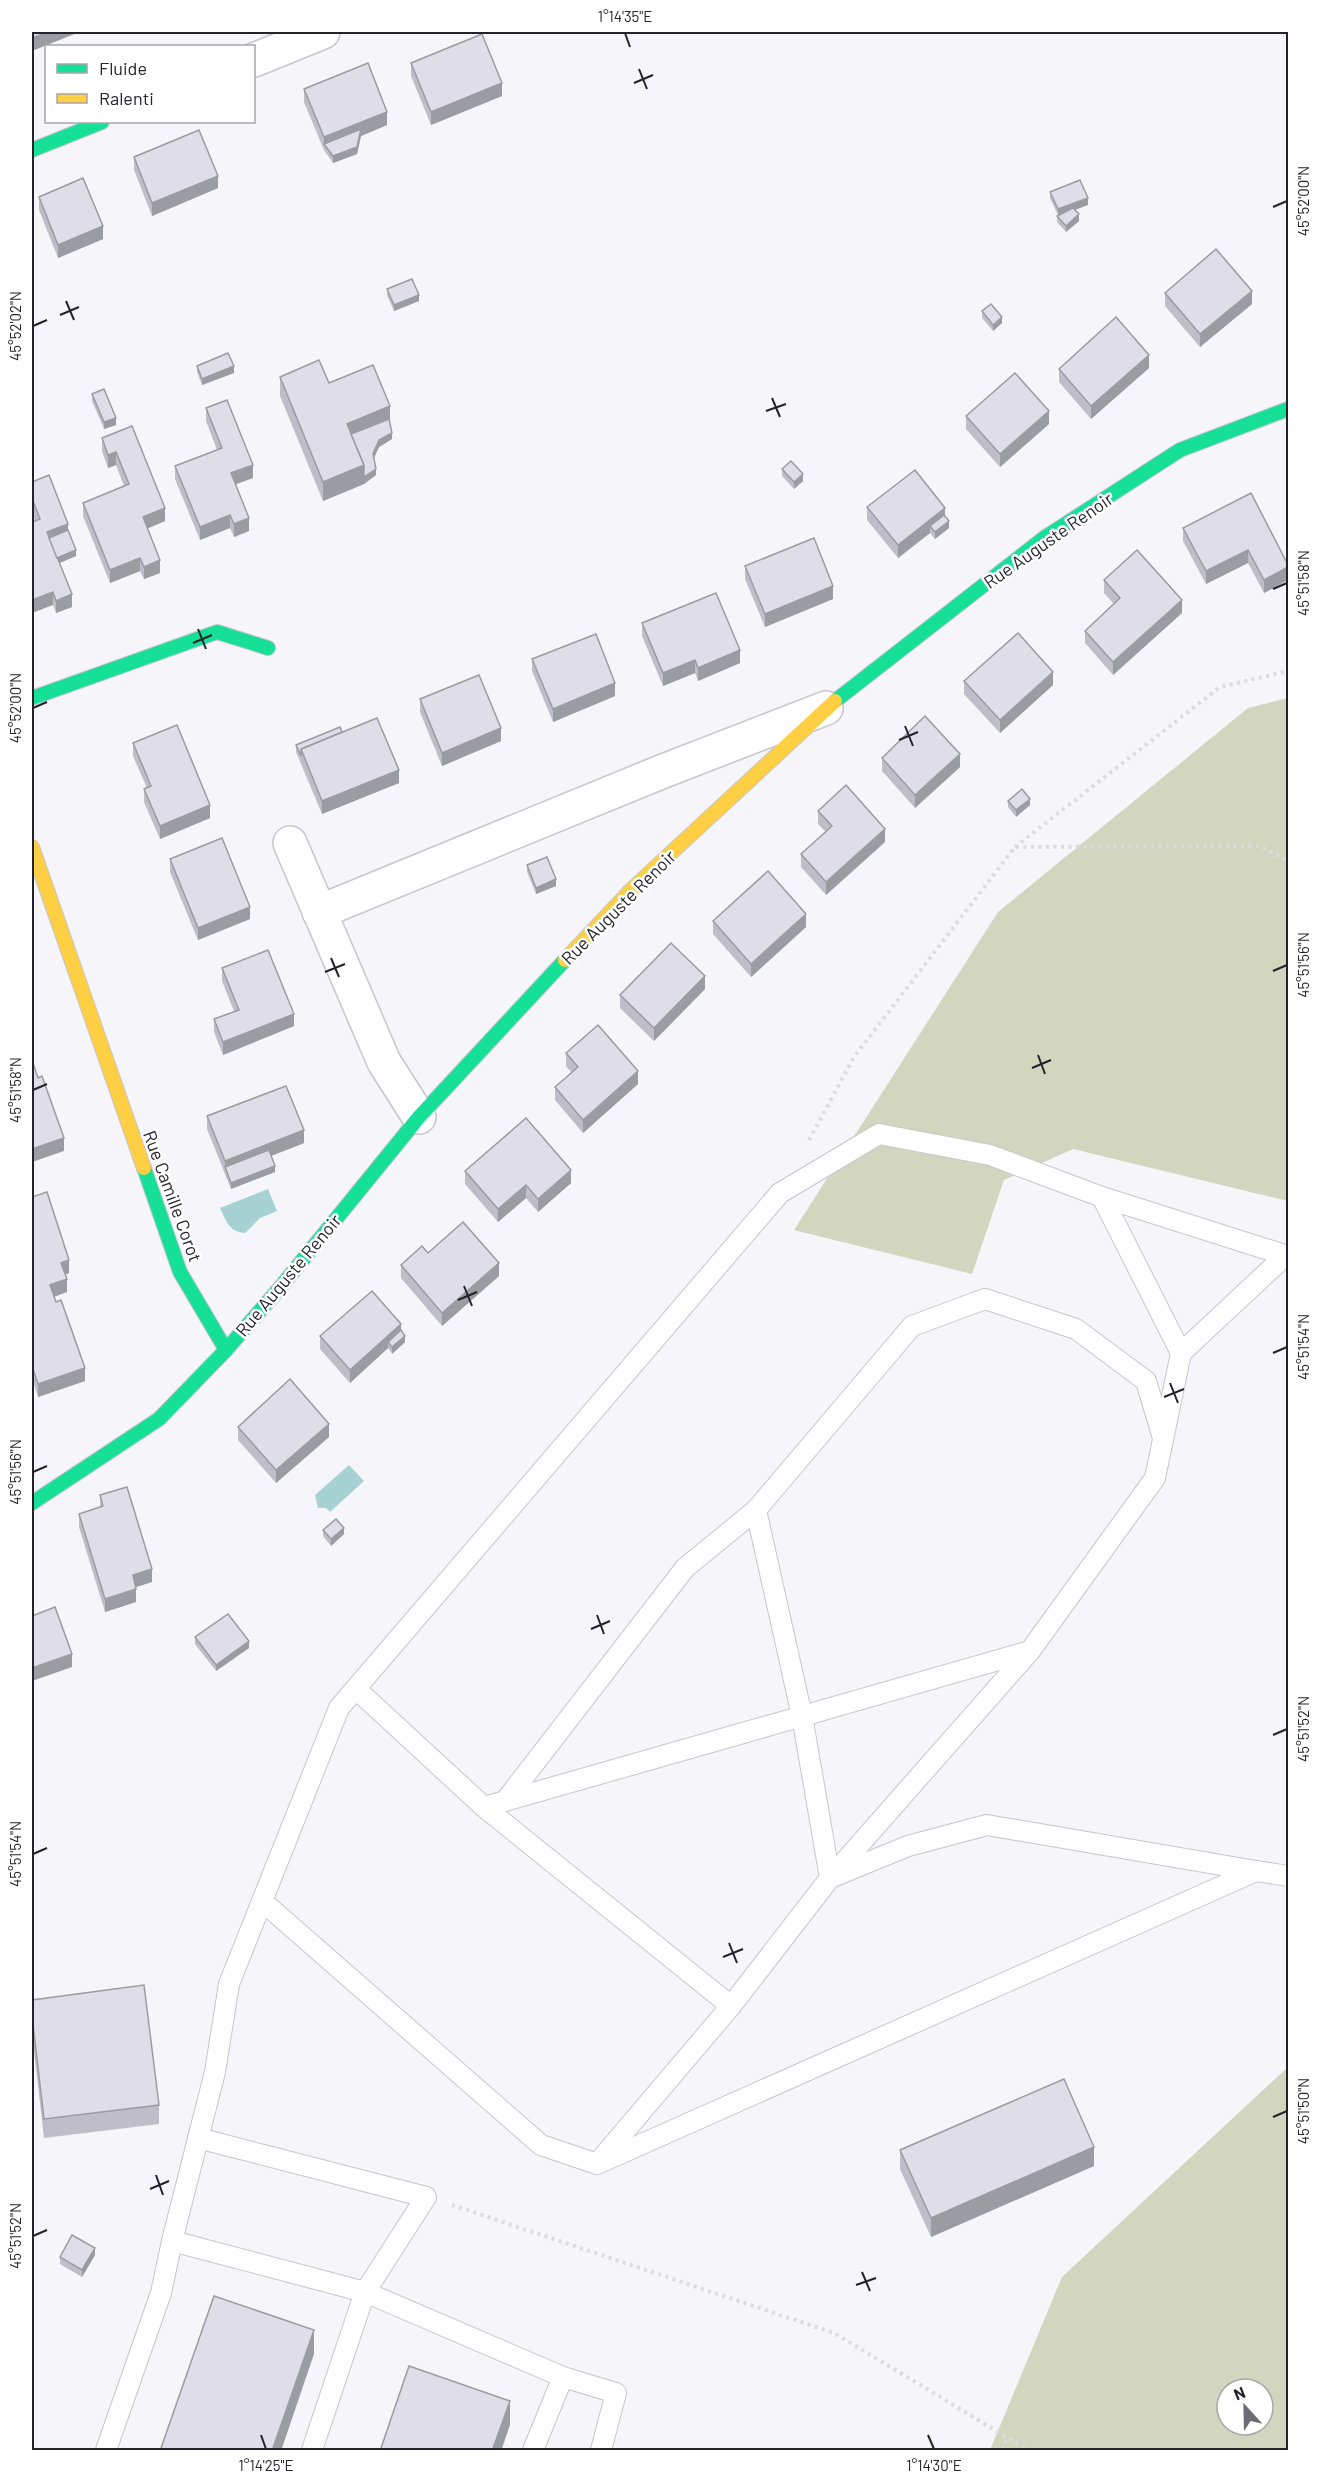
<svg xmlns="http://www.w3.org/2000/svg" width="1320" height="2482" font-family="Barlow,sans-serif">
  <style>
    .forest { fill: #d2d6bf; fill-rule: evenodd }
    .water { fill: #a7d2d4 }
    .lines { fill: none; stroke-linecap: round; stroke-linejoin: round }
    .lane-casing { stroke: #c6c6cc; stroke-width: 22 }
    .street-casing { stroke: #c6c6cc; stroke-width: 36 }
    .fast-casing { stroke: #c6c6cc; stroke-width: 16 }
    .slow-casing { stroke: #c6c6cc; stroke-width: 16 }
    .path { stroke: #dcdcde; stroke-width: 4; stroke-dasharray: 3 4.5; stroke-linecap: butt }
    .lane { stroke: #fefefe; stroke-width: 20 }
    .street { stroke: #fefefe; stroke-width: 33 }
    .fast { stroke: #16e098; stroke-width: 14 }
    .slow { stroke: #ffcf43; stroke-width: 14 }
    .wall { fill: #bfbec8 }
    .shaded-wall { fill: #9b9ba2 }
    .building { fill: #dedde8; stroke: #9b9ba2; stroke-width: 1.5 }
    .ticks { fill: none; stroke: #24232b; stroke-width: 2 }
    .labels { text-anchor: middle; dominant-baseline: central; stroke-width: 5; stroke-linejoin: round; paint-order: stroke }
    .street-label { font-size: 18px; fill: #24232b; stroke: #fff }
    .neatline { fill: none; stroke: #24232b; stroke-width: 2 }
    .ticks-label { font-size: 15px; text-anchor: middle; fill: #24232b }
  </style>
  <rect width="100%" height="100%" fill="#f5f5fa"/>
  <g class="forest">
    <path d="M1288,698v503l-215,-52 -69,31 -32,94 -178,-44 204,-318 250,-204z"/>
    <path d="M1288,2067v383h-298l72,-173zM1227,2389h36v36h-36z"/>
  </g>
  <g class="water">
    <path d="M268,1189l9,22 -17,7 -15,15c-16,-1 -19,-12 -25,-25z"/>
    <path d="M349,1465l15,16 -34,31 -4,-4h-8l-3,-13z"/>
  </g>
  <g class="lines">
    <g class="lane-casing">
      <g id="lane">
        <path d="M1102,1197l186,59"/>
        <path d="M1181,1353l105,-98"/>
        <path d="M506,1800l179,-232 71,-58"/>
        <path d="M484,1807l247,199 99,-128 200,-227"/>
        <path d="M1256,1871l32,5"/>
        <path d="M262,1901l279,244 56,19 659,-293 -269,-46 -79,21 -78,32 -28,-162 -46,-206 156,-184 73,-27 91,30 70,52 16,54"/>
        <path d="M198,2138l228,59 -61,95 198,85 53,16 -15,57"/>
        <path d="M601,2159l130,-153"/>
        <path d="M172,2241l43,-169 14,-88 110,-276 441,-515 99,-59 111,21 112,42 79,156 -26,125 -125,173 -546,156 -128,-118"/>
        <path d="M106,2450l55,-157 11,-52 193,51 -53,158"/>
        <path d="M533,2450l30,-73"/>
      </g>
    </g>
    <g class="street-casing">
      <g id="street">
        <path d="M254,60l69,-28"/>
        <path d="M290,843l94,219 35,55"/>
        <path d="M319,912l342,-140 165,-64"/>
      </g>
    </g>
    <g class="fast-casing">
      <g id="fast">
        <path d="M32,150l70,-28"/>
        <path d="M32,698l185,-66 51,16"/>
        <path d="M835,701l209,-163 136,-88 108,-41"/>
        <path d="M144,1168l36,104 46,78"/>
        <path d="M32,1503l127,-84 67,-69 53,-61 140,-172 146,-157"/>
      </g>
    </g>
    <g class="slow-casing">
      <g id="slow">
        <path d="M32,847l112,321"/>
        <path d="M565,960l66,-70 204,-189"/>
      </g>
    </g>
    <g class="path">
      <path d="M1015,847l205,-160 68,-16"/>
      <path d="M809,1140l45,-83 161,-210 245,-1 28,15"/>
      <path d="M452,2205l382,128 194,117"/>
      <path d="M1002,2450l5,-12"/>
    </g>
    <use href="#lane" class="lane"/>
    <use href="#street" class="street"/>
    <use href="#fast" class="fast"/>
    <use href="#slow" class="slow"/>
  </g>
  <g class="wall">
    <path d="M411,63l91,33 -71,29 -20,-49z"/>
    <path d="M304,89l83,36 -26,11 -4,18 -24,9 -9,-13 -20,-48z"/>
    <path d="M134,157l84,31 -66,28 -18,-46z"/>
    <path d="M1050,192l38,13 -13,5 4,11 -13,11 -9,-10v-6l1,-1 -8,-17z"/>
    <path d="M39,197l64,42 -45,19 -19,-48z"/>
    <path d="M387,289l32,12 -25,10 -7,-16z"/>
    <path d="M1165,293l87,11 -52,43 -35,-41z"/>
    <path d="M982,311l20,12 -9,8 -11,-13z"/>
    <path d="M197,366l37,7 -32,12 -5,-13z"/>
    <path d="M1149,368l-58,51 -32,-37v-13z"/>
    <path d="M280,377l49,6 61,41 2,15 -13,8 -5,11 2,17 -12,9 -41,17 -43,-105z"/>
    <path d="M92,394l24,31 -12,4 -12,-28z"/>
    <path d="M206,408l47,70 -17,6 13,47 -15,6 -4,-9 -30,12 -25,-61v-13l42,-16 -11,-29z"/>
    <path d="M966,416l83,8 -49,43 -34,-38z"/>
    <path d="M132,426l33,95 -18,8 13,44 -16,6 -4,-8 -30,12 -27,-67v-13l41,-17 -8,-21 -8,3 -6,-17v-13z"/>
    <path d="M782,469l21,12 -9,8 -12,-13z"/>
    <path d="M32,482l36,48 8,26 -17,7 13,44 -16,6 -3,-8 -18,-84 -3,-10z"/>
    <path d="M1251,493l37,72v15l-24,13 -16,-30 -42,21 -23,-43v-13z"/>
    <path d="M867,507l78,9 4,12 -14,11 -5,-6 -32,25 -31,-38z"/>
    <path d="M745,566l88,33 -68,28 -20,-48z"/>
    <path d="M1104,580l78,33 -69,62 -28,-32v-12l29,-27 -10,-11z"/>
    <path d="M642,623l98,40 -42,18 -3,-8 -32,13 -21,-50z"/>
    <path d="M532,659l83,37 -62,26 -21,-51z"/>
    <path d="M964,681l89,4 -53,48 -36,-39z"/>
    <path d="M420,699l81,42 -59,25 -22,-54z"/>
    <path d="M342,732l57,51 -77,31 -26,-62v-7z"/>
    <path d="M133,743l77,75 -50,21 -16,-37v-13l3,-1 -14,-32z"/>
    <path d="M882,758l78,9 -45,41 -33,-37z"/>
    <path d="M1008,801l22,4 -14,12 -8,-10z"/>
    <path d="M818,811l67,31 -59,53 -25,-28v-13l25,-22 -8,-8z"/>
    <path d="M170,859l80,60 -52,21 -28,-68z"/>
    <path d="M527,865l29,21 -20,8 -9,-22z"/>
    <path d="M713,921l93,6 -55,50 -38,-43z"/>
    <path d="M222,968l72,58 -71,29 -9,-23v-13l20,-8 -12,-30z"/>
    <path d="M705,989l-51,52 -34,-33v-13z"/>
    <path d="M566,1053l72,31 -55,49 -28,-33v-13l17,-14 -6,-7z"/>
    <path d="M207,1116l97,27 -33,13 4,16 -44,17 -24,-60z"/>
    <path d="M465,1171l106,12 -33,29 -12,-14 -28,24 -33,-38z"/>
    <path d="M32,1197l37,76 -4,2 2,17 -13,5 31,84 -47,16 -6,-19z"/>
    <path d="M428,1253l71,23 -57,50 -41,-48v-13z"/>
    <path d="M401,1330l4,12 -13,12 -4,-6 -38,35 -30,-34v-13z"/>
    <path d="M238,1427l91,10 -53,46 -38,-43z"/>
    <path d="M100,1495l52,87 -16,5v15l-31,10 -26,-85v-13l21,-7z"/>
    <path d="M323,1530l21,4 -13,12 -8,-10z"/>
    <path d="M195,1637l54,11 -33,23 -21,-27z"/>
    <path d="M32,2000l127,105v19l-115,14 -12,-104z"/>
    <path d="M900,2150l194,16 -163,71 -31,-68z"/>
    <path d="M95,2255l-13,22 -22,-13v-7z"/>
  </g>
  <g class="shaded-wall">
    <path d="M48,32h29v1l-45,18v-13z"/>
    <path d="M502,83v13l-71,29v-13z"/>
    <path d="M387,112v13l-26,11 -4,18 -24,9v-7l-9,-12v-7z"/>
    <path d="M218,176v12l-66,28v-13z"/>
    <path d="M1088,198v7l-30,11v-7z"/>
    <path d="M1079,214v7l-13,11v-6z"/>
    <path d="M103,226v13l-45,19v-13z"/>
    <path d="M1252,291v13l-52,43v-13z"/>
    <path d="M419,295v6l-25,10v-6z"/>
    <path d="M1002,317v6l-9,8v-6z"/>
    <path d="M1149,355v13l-58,51v-13z"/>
    <path d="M234,366v7l-32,12v-6z"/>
    <path d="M390,406v19l-41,16 -2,-17z"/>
    <path d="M1049,411v13l-49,43v-13z"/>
    <path d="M116,418v7l-12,4v-7z"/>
    <path d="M392,433v6l-13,8 -6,13v-6l6,-14z"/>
    <path d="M116,452v13l-8,3v-13z"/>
    <path d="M253,465v13l-22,8v-13z"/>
    <path d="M364,465l12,4v6l-12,9 -41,17v-19z"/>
    <path d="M803,474v7l-9,8v-7z"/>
    <path d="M165,508v13l-22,9v-13z"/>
    <path d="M945,508v13l-15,5v7l-32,25v-13z"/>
    <path d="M230,515v13l-30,12v-13z"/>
    <path d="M249,518v13l-15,6v-13z"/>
    <path d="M949,521v7l-14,11v-7z"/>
    <path d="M68,524v13l-19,7 -2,-12z"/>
    <path d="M76,550v6l-21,9v-6z"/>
    <path d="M1248,550v13l-42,21v-13z"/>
    <path d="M140,558v13l-30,12v-13z"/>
    <path d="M160,560v13l-16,6v-12z"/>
    <path d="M1288,567v13l-24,13v-13z"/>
    <path d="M833,586v13l-68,28v-13z"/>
    <path d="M53,592v13l-21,8v-13z"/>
    <path d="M72,594v13l-16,6v-12z"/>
    <path d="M1182,600v13l-69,62v-13z"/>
    <path d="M740,650v13l-42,18v-13z"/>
    <path d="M695,660v13l-32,13v-13z"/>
    <path d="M1053,672v13l-53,48v-13z"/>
    <path d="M615,683v13l-62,26v-13z"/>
    <path d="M501,728v13l-59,25v-13z"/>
    <path d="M960,754v13l-45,41v-13z"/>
    <path d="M399,770v13l-77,31v-13z"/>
    <path d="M1030,799v6l-14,12v-7z"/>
    <path d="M210,805v13l-50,21v-13z"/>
    <path d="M885,829v13l-59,53v-13z"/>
    <path d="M556,879v7l-20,8v-6z"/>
    <path d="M250,907v12l-52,21v-12z"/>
    <path d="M806,914v13l-55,50v-13z"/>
    <path d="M705,976v13l-51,52v-13z"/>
    <path d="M294,1014v12l-71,29v-13z"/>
    <path d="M638,1071v13l-55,49v-13z"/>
    <path d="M304,1130v13l-77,30 -2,-6v-6z"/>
    <path d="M64,1138v13l-32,11v-13z"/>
    <path d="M275,1166v6l-44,17v-6z"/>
    <path d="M571,1170v13l-33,29v-13z"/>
    <path d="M526,1185v13l-28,24v-13z"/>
    <path d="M69,1260v13l-8,3v-13z"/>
    <path d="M499,1263v13l-57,50v-13z"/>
    <path d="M67,1279v13l-17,6v-13z"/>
    <path d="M401,1324v13l-13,5v6l-38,35v-13z"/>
    <path d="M405,1336v6l-13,12v-7z"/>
    <path d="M85,1368v13l-47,16v-13z"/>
    <path d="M329,1424v13l-53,46v-13z"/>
    <path d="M344,1528v6l-13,12v-7z"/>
    <path d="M152,1569v13l-19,6v-13z"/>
    <path d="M136,1589v13l-31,10v-13z"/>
    <path d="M249,1641v7l-33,23v-6z"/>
    <path d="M72,1654v13l-40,14v-13z"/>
    <path d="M1094,2147v19l-163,71v-19z"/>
    <path d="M95,2248v7l-13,22v-7z"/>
    <path d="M314,2330v24l-33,97h-9z"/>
    <path d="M510,2401v24l-9,26h-9z"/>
  </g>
  <g class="building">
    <path d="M32,32h16l-16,6z"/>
    <path d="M482,34l20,49 -71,29 -20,-49z"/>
    <path d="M368,63l19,49 -63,25 -20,-48z"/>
    <path d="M361,129l-4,18 -24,9 -9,-12z"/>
    <path d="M199,130l19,46 -66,27 -18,-46z"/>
    <path d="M83,178l20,48 -45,19 -19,-48z"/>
    <path d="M1080,180l8,18 -30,11 -8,-17z"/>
    <path d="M1073,208l6,6 -13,12 -9,-10z"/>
    <path d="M1216,249l36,42 -52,43 -35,-41z"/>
    <path d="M412,279l7,16 -25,10 -7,-16z"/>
    <path d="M991,304l11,13 -9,8 -11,-14z"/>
    <path d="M1116,317l33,38 -58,51 -32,-37z"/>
    <path d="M228,353l6,13 -32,13 -5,-13z"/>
    <path d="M319,360l10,23 44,-18 17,41 -43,18 17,41 -41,17 -43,-105z"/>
    <path d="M1015,373l34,38 -49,43 -34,-38z"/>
    <path d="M104,389l12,29 -12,4 -12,-28z"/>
    <path d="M227,400l26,65 -22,8 18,45 -15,6 -4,-9 -30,12 -25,-61 47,-18 -16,-40z"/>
    <path d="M389,419l3,14 -13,7 -6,14 3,15 -12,8v-12l-13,-31z"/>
    <path d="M132,426l33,82 -22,9 17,43 -16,7 -4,-9 -30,12 -27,-67 46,-19 -13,-32 -8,3 -6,-17z"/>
    <path d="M791,461l12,13 -9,8 -12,-13z"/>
    <path d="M915,470l30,38 -47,37 -31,-38z"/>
    <path d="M49,475l19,49 -21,8 25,62 -16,7 -3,-9 -21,8v-78l8,-3 -8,-21v-16z"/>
    <path d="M1251,493l37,72v2l-24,13 -16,-30 -42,21 -23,-43z"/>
    <path d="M944,515l5,6 -14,11 -5,-6z"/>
    <path d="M68,530l8,20 -19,8 -8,-20z"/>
    <path d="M814,538l19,48 -68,28 -20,-48z"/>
    <path d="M1137,550l45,50 -69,62 -28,-31 35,-33 -16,-18z"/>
    <path d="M716,593l24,57 -42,18 -3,-8 -32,13 -21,-50z"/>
    <path d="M1018,633l35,39 -53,48 -36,-39z"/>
    <path d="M596,634l19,49 -62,26 -21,-50z"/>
    <path d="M479,675l22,53 -59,25 -22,-54z"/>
    <path d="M925,716l35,38 -45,41 -33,-37z"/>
    <path d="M377,718l22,52 -77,31 -21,-52z"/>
    <path d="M177,725l33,80 -50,21 -16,-37 7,-3 -18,-43z"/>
    <path d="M340,727l2,5 -41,17v7l-5,-11z"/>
    <path d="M846,785l39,44 -59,53 -25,-28 31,-28 -14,-15z"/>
    <path d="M1022,789l8,10 -14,11 -8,-9z"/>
    <path d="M222,838l28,69 -52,21 -28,-69z"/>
    <path d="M547,857l9,22 -20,9 -9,-23z"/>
    <path d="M768,871l38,43 -55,50 -38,-43z"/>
    <path d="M671,943l34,33 -51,52 -34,-33z"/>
    <path d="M268,950l26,64 -71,28 -9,-23 25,-9 -17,-42z"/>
    <path d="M598,1025l40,46 -55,49 -28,-33 23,-20 -12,-14z"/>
    <path d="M32,1060l6,18 4,-2 22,62 -32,11z"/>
    <path d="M286,1086l18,44 -79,31 -18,-45z"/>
    <path d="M526,1118l45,52 -33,29 -12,-14 -28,24 -33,-38z"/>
    <path d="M269,1150l6,16 -44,17 -6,-16z"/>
    <path d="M47,1192l22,68 -8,3 6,16 -17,6 6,17 5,-2 24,68 -47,16 -6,-18v-169z"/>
    <path d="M463,1222l36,41 -57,50 -41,-48 21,-19 6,7z"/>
    <path d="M372,1291l29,33 -51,46 -30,-34z"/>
    <path d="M401,1330l4,6 -13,11 -4,-5z"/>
    <path d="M290,1379l39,45 -53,46 -38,-43z"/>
    <path d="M127,1487l25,82 -19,6 3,14 -31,10 -26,-85 24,-8 -3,-11z"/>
    <path d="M336,1519l8,9 -13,11 -8,-9z"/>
    <path d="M55,1607l17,47 -40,14v-52z"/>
    <path d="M228,1614l21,27 -33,24 -21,-28z"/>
    <path d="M144,1985l15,120 -115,14 -12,-103v-16z"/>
    <path d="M1064,2079l30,68 -163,71 -31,-68z"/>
    <path d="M72,2235l23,13 -13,22 -22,-13z"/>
    <path d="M214,2296l100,34 -42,121h-112z"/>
    <path d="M409,2366l101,35 -18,50h-112z"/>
  </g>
  <path class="ticks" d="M625,33l5,14M639,69l8,20M634,83l19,-8M1273,207l14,-6M66,301l8,19M60,315l19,-8M33,326l14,-6M772,398l8,19M766,411l20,-7M1273,589l14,-6M198,629l8,20M193,643l19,-8M33,708l14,-6M905,726l8,20M899,740l19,-8M331,958l8,19M1273,971l14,-6M325,972l20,-8M1038,1055l7,19M1032,1068l19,-8M33,1090l14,-6M464,1286l8,20M458,1300l19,-8M1273,1353l14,-6M1170,1383l8,20M1164,1397l20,-8M33,1472l14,-6M597,1615l7,19M591,1629l19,-8M1273,1735l14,-6M33,1854l14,-6M729,1943l8,20M723,1957l20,-8M1273,2117l14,-6M156,2175l7,20M150,2189l19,-8M33,2236l14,-6M862,2272l8,19M856,2285l20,-7M261,2435l5,14M928,2435l6,14"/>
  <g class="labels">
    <g class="street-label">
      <text transform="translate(1048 540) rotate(-35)">Rue Auguste Renoir</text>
      <text transform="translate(618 907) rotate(-45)">Rue Auguste Renoir</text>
      <text transform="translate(173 1196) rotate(70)">Rue Camille Corot</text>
      <text transform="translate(288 1275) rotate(-50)">Rue Auguste Renoir</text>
    </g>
  </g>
  <rect width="1320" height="2482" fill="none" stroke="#ffffff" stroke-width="66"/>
  <rect x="45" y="45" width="210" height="78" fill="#ffffff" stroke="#a7a7aa" stroke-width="1.5"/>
  <rect x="57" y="64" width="30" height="9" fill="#16e098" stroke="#a7a7aa" stroke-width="1.5"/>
  <text x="99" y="75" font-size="18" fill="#24232b">Fluide</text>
  <rect x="57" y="94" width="30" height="9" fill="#ffcf43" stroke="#a7a7aa" stroke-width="1.5"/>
  <text x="99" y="105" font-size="18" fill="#24232b">Ralenti</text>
  <g transform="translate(1245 2407) rotate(338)"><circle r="28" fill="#ffffff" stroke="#a7a7aa" stroke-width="1.5"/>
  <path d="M0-4.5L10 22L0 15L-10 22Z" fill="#6d6c73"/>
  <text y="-9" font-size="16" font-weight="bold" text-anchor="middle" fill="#24232b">N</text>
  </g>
  <rect x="33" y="33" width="1254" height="2416" class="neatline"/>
  <g class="ticks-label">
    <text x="625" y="22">1°14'35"E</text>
    <text transform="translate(1304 201) rotate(-90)" y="5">45°52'00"N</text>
    <text transform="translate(16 326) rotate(-90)" y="5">45°52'02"N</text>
    <text transform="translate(1304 583) rotate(-90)" y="5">45°51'58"N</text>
    <text transform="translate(16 708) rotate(-90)" y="5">45°52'00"N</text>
    <text transform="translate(1304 965) rotate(-90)" y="5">45°51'56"N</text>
    <text transform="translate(16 1090) rotate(-90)" y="5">45°51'58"N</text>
    <text transform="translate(1304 1347) rotate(-90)" y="5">45°51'54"N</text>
    <text transform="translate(16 1472) rotate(-90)" y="5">45°51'56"N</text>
    <text transform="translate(1304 1729) rotate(-90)" y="5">45°51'52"N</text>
    <text transform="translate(16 1854) rotate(-90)" y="5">45°51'54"N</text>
    <text transform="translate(1304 2111) rotate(-90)" y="5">45°51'50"N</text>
    <text transform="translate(16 2236) rotate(-90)" y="5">45°51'52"N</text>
    <text x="266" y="2471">1°14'25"E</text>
    <text x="934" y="2471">1°14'30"E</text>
  </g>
</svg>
